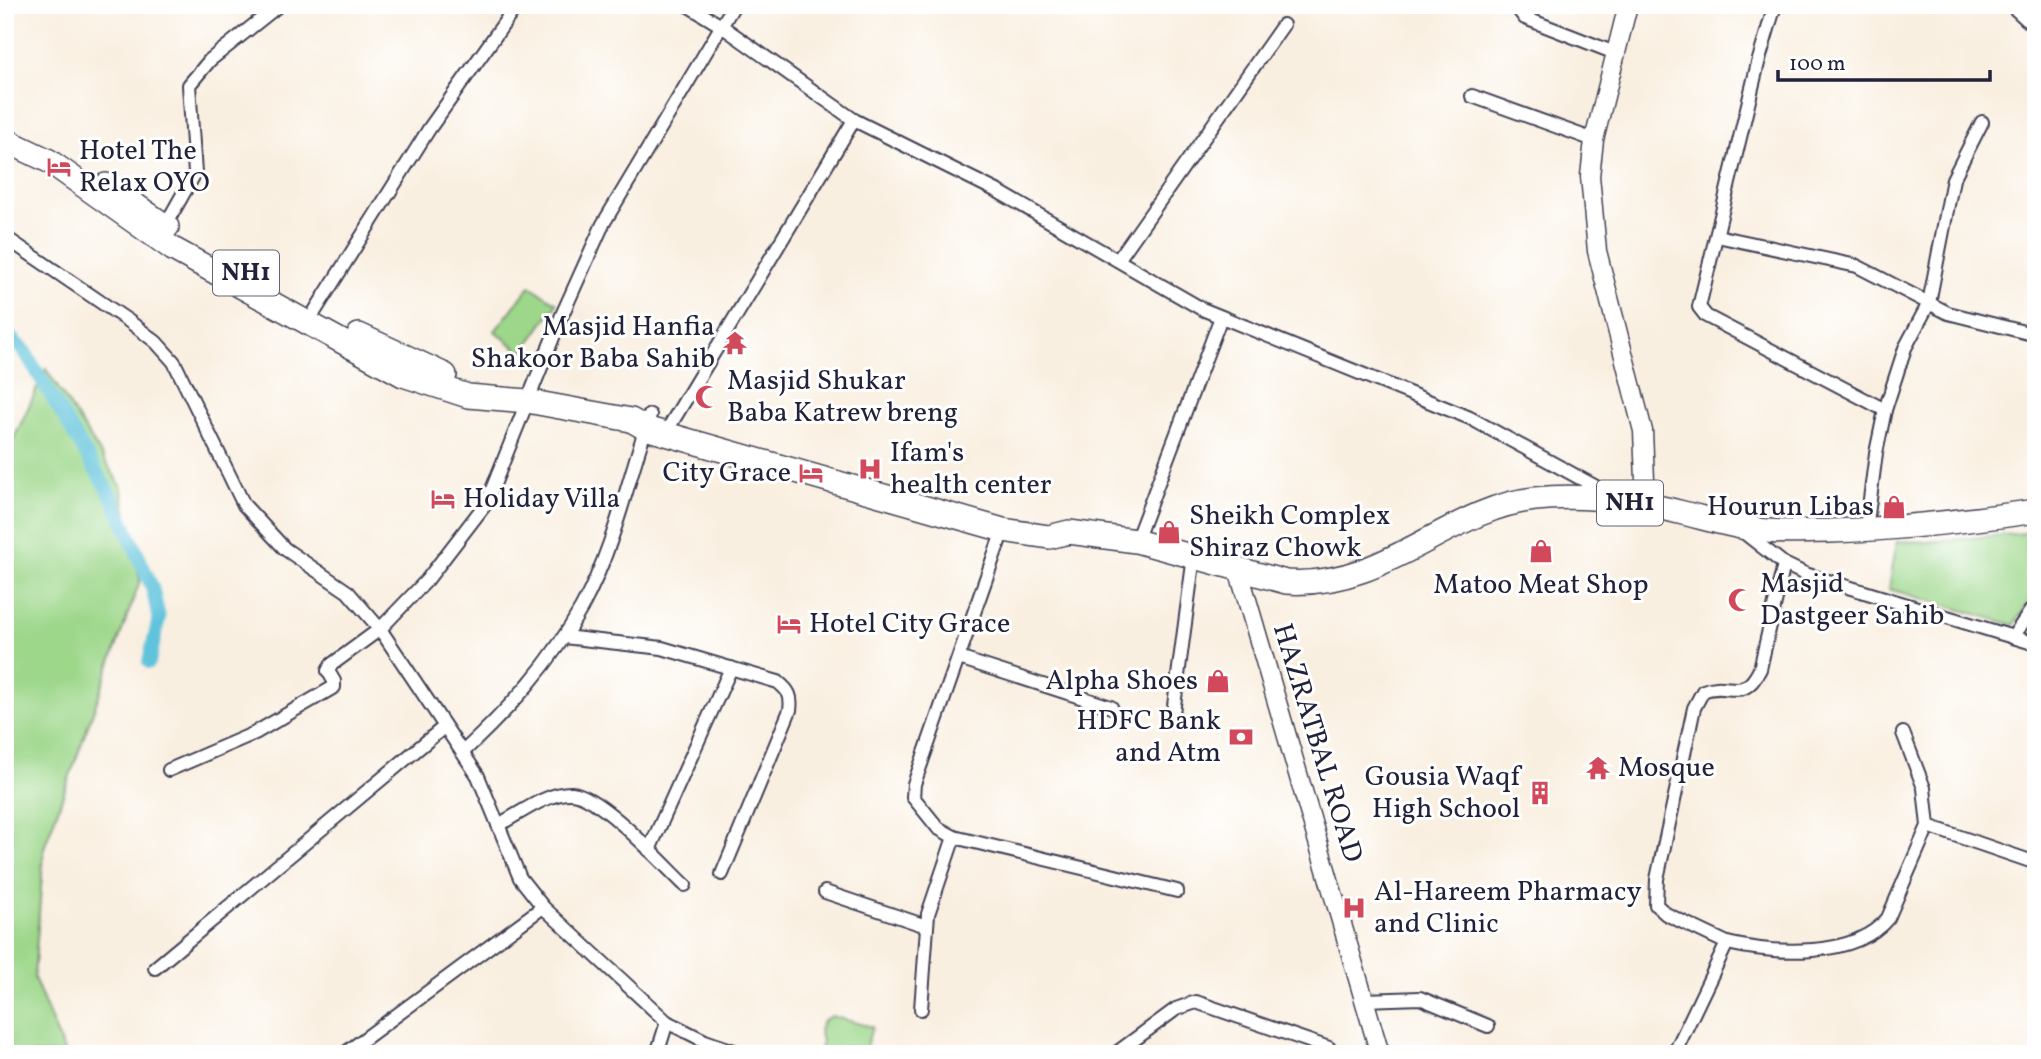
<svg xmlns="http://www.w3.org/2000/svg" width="2041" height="1059" font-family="Vollkorn,serif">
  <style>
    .green { fill: #9dd78a; stroke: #607c62; stroke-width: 2 }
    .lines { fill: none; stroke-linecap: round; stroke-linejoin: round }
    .canal { stroke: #5ec3db; stroke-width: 14 }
    .street-casing { stroke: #424154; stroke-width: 16 }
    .secondary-casing { stroke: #424154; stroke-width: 21 }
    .highway-casing { stroke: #424154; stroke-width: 26 }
    .street { stroke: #fff; stroke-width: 12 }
    .secondary { stroke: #fff; stroke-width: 18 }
    .highway { stroke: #fff; stroke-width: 23 }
    .labels { text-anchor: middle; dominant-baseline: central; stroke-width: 6; stroke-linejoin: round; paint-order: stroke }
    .shield { fill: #fff; stroke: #646476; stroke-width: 2 }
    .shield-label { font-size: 26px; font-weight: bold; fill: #22223b }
    .poi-label { font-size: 28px; fill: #22223b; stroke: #fff; text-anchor: start }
    .street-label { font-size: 28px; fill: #22223b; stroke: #fff }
  </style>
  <rect width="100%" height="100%" fill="#fff"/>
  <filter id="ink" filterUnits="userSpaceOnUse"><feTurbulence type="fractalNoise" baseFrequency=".0143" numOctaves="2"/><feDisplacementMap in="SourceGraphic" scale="14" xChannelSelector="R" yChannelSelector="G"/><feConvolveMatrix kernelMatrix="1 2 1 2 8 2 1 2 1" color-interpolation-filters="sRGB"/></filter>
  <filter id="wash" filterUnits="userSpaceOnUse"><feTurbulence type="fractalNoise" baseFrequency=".00686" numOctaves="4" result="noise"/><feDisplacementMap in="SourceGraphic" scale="28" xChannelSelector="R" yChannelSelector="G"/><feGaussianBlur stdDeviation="1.57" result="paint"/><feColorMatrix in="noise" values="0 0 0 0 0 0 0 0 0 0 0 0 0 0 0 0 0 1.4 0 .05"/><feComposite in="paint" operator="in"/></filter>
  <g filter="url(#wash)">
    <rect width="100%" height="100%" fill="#f9efe0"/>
    <g class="green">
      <path d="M530,286l27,17 -35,50 -27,-22z"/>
      <path d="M46,369l75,117 19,95 -96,267 -10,130 31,76h-60v-596z"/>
      <path d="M2036,532v58l-22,35 -125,-36 8,-48 31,1z"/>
      <path d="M831,1016l41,11 -8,27h-45l3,-13 -3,-11 4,-9z"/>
    </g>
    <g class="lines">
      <path class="canal" d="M5,332l20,20 89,149 38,86 7,31 -10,44"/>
    </g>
  </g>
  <g filter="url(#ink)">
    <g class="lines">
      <g class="street-casing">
        <g id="street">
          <path d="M687,5l36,22 131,93 145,72 203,117 268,109 139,76"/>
          <path d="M1515,5l10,13 90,35"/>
          <path d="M1775,5l-17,58 -59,244 7,9 179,94"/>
          <path d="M2011,5l25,23"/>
          <path d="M1472,96l122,44"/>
          <path d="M165,226l30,-53 -6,-88 21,-25 69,-55"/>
          <path d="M1717,236l140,30 91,47 88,22"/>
          <path d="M5,237l125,85 26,20 18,20 70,143 41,44 63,43 32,37 98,147 42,102 23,29 124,115 38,19 38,13"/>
          <path d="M1118,260l165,-235"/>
          <path d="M315,311l114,-182 88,-124"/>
          <path d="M672,422l182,-302"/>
          <path d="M1003,530l-89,254 -1,13 25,31 16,9 223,54"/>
          <path d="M1866,530l10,-77 9,-43 20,-62 24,-45 24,-124 29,-57"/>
          <path d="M1742,531l42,33 21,10 231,70"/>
          <path d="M1136,541l85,-224"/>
          <path d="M564,637l98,11 116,34c11,9 14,14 12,28l-68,164"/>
          <path d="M2013,637l23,-34"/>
          <path d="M959,658l152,49"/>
          <path d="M1173,713l21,-157"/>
          <path d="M464,751c46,-43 87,-88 118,-144 32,-59 46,-128 68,-192"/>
          <path d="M169,770l86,-37 79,-46v-6l-6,-10 3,-6 49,-36 47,-49 60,-78 75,-187 41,-91 131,-219"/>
          <path d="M498,825c22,-11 49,-33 74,-32 28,2 91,71 113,92"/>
          <path d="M1928,826l108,37"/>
          <path d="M649,850l82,-182"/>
          <path d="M825,892l101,34"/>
          <path d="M1727,943c48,11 127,16 161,-25l40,-92 -4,-38 -21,-55"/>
          <path d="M155,968l289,-241"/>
          <path d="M1365,1000l55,-2 68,28"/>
          <path d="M921,1009l7,-95 26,-77"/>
          <path d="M344,1054l199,-147"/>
          <path d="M657,1054l10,-32"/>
          <path d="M1115,1054l61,-45 20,-7 133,46"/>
          <path d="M1674,1054l53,-111 -61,-29 -10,-9 1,-26 37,-171 9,-17c26,-11 40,13 57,-22l24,-105"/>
        </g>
      </g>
      <g class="secondary-casing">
        <g id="secondary">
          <path d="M1628,5l-34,135 -4,36 7,75 46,180 3,74"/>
          <path d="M1238,569l142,485"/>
        </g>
      </g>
      <g class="highway-casing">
        <g id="highway">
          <path d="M5,140l44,21 124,88 230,126 65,21 59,5 104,19 14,8 358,102 46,7 20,-5 67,9 150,41c99,7 162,-74 249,-83 48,-5 101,2 148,14 28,7 54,15 83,18 21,2 42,0 64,0 69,-2 137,-10 206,-20"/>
          <path d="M106,185l61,42"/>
          <path d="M359,335l86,40"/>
        </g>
      </g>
      <use href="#street" class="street"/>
      <use href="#secondary" class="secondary"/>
      <use href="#highway" class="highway"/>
    </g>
  </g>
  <defs>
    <g id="hotel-bare" transform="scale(1.89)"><path d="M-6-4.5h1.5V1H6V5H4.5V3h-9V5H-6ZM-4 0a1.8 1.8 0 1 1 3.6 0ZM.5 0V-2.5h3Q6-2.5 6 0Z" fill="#d1495b" stroke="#fff" stroke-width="2.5" paint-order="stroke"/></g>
    <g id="temple-bare" transform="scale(1.89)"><path d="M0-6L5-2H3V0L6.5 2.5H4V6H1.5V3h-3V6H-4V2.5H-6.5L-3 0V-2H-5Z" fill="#d1495b" stroke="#fff" stroke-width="2.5" paint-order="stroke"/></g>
    <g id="mosque-bare" transform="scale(1.89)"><path d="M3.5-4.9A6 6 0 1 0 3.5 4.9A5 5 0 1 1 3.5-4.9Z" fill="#d1495b" stroke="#fff" stroke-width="2.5" paint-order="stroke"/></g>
    <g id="hospital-bare" transform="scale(1.89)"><path d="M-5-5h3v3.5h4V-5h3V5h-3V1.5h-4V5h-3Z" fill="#d1495b" stroke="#fff" stroke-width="2.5" paint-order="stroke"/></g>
    <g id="shop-bare" transform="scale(1.89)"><path d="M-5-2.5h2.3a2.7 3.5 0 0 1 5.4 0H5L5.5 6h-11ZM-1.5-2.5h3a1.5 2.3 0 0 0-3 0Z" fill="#d1495b" stroke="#fff" stroke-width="2.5" paint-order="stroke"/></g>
    <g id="bank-bare" transform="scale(1.89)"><path d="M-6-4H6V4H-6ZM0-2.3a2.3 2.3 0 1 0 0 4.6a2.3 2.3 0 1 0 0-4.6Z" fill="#d1495b" stroke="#fff" stroke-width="2.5" paint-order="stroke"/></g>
    <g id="building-bare" transform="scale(1.89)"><path d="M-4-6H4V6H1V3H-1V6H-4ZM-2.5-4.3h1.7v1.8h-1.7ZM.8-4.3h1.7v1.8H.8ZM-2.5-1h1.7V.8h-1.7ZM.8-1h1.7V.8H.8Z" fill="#d1495b" stroke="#fff" stroke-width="2.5" paint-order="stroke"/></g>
  </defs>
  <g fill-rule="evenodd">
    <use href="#hotel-bare" x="59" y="167"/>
    <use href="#temple-bare" x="735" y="343"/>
    <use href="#mosque-bare" x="707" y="397"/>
    <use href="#hospital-bare" x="870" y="469"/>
    <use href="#hotel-bare" x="811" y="473"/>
    <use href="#hotel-bare" x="443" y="499"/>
    <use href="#shop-bare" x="1894" y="507"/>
    <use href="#shop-bare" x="1169" y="532"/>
    <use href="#shop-bare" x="1541" y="551"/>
    <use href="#mosque-bare" x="1740" y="600"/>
    <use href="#hotel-bare" x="789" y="624"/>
    <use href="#shop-bare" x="1218" y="681"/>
    <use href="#bank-bare" x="1241" y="737"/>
    <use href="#temple-bare" x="1598" y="768"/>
    <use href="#building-bare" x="1540" y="793"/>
    <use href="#hospital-bare" x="1354" y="908"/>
  </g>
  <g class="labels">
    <g class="shield">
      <rect x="213" y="250.5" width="66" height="45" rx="5"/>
      <rect x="1597" y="480.5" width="66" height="45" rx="5"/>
    </g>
    <g class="shield-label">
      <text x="246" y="273">NH1</text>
      <text x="1630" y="503">NH1</text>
    </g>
    <g class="poi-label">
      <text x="79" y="151">Hotel The<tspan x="79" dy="32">Relax OYO</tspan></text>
      <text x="715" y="327" text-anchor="end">Masjid Hanfia<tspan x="715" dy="32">Shakoor Baba Sahib</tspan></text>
      <text x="727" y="381">Masjid Shukar<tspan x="727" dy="32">Baba Katrew breng</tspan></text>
      <text x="890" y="453">Ifam's<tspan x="890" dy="32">health center</tspan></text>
      <text x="791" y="473" text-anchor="end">City Grace</text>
      <text x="463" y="499">Holiday Villa</text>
      <text x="1874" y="507" text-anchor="end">Hourun Libas</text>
      <text x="1189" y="516">Sheikh Complex<tspan x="1189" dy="32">Shiraz Chowk</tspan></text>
      <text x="1760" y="584">Masjid<tspan x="1760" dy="32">Dastgeer Sahib</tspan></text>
      <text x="1541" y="585" text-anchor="middle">Matoo Meat Shop</text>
      <text x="809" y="624">Hotel City Grace</text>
      <text x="1198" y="681" text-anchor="end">Alpha Shoes</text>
      <text x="1221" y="721" text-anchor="end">HDFC Bank<tspan x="1221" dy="32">and Atm</tspan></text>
      <text x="1618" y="768">Mosque</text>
      <text x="1520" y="777" text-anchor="end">Gousia Waqf<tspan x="1520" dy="32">High School</tspan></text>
      <text x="1374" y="892">Al-Hareem Pharmacy<tspan x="1374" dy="32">and Clinic</tspan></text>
    </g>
    <g class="street-label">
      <text transform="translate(1317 743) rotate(73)">HAZRATBAL ROAD</text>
    </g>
  </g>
  <rect width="2041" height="1059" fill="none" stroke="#fff" stroke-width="28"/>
  <path d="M1778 70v10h212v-10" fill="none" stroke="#22223b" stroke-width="3.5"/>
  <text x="1789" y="70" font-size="21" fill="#22223b" stroke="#ffffff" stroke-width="5" paint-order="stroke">100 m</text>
</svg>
